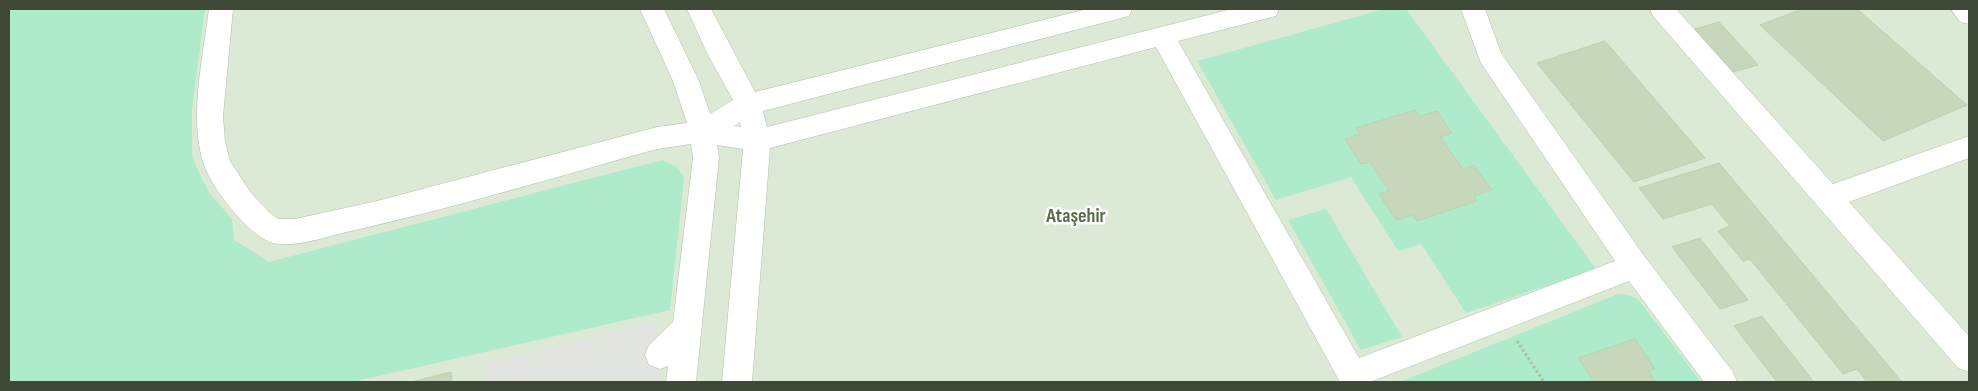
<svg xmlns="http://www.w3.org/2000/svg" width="1978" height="391" font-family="'Sofia Sans Condensed',sans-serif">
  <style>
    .residential { fill: #dbe9d5 }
    .green { fill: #aeebca; fill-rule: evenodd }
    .parking { fill: #e2e5df }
    .building { fill: #c6d7bc; stroke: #bcd2af }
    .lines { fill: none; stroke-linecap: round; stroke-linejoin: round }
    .minor-casing { stroke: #b1c1a9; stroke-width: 1 }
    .path { stroke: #a8c399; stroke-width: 3; stroke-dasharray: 2.5 2.5; stroke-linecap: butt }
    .minor { fill: #fff; fill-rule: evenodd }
    .labels { text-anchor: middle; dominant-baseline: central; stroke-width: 5; stroke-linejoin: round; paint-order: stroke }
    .district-label { font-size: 20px; font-weight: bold; fill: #596c4c; stroke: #fff }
  </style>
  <rect width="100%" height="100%" fill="#ebf5e7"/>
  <rect class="residential" x="9" y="9" width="1960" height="373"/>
  <g class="green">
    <path d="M9,9h196l-13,100v47l9,21 10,18 21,24 2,21 35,22 393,-102 15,7 7,11 -14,132 -318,72h-343z"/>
    <path d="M1384,9h22l190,260 -130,44 -45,-69 -23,7 -47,-74 -75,23 -79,-139zM1420,116l20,21 23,32 11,-4v31l3,5 -60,20 -4,-6 -17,5 -16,-26 9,-3 -19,-29 -9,2 -16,-25 15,-5 -4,-6z"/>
    <path d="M1326,209l76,128 -41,13 -73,-130z"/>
    <path d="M1618,294l11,1 9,4 63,83h-301z"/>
  </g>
  <path class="parking" d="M655,321l9,61h-178l-2,-18z"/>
  <g class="building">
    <path d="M1802,9h55l110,96 -84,36 -123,-116z"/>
    <path d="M1719,22l39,43 -25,7 -38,-43z"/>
    <path d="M1605,41l100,117 -71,24 -97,-119z"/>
    <path d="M1415,110l5,6 17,-5 15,22 -12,4 23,32 11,-4 18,25 -18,6 3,5 -60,20 -4,-6 -17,5 -17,-26 10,-3 -19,-29 -9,2 -16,-25 15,-5 -4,-6z"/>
    <path d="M1719,163l183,219h-35l-10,-13 -14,5 -93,-115 -7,2 -25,-30 12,-5 -18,-22 -49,15 -24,-31z"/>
    <path d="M1700,238l48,62 -28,9 -48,-62z"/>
    <path d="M1762,316l52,66h-37l-43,-56z"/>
    <path d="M1635,339l20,30 -7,2 8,11 -30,-1 -32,1 -16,-24z"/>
    <path d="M451,372l1,10h-41z"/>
  </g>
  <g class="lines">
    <g class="minor-casing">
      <g id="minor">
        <path d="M209,9h24l-10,107 2,26 5,19 21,32 19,20 8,6h17l82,-18 280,-74 30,-4 -14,-42 -33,-72h24l35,72 11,33 23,-14 -25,-45 -21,-46h24l44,83 332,-83h45l-3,7 -366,95 4,16 465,-118h47l-3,7 -98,25 181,317 256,-97 -134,-198 -20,-54h24l16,44 144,204 88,115 4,10h-33l-75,-101 -259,101h-30l-184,-335 -386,101 -18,234h-30l21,-233 -26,-4 2,13 -23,224h-30l2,-16 -8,3 -11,-4 -4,-10 4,-10 24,-23 20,-164 -2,-14 -34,5c-102,28 -203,59 -306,82 -24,5 -54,17 -78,12 -24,-6 -63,-57 -70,-81 -14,-46 0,-105 6,-153zM740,122l1,5 -7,-1z"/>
        <path d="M1650,9h26l157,175 136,-48v22l-120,44 120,134v36l-11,-4 -305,-352z"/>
        <path d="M1951,9h18v15l-9,-2z"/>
      </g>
    </g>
    <path class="path" d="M1517,341l27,41"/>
    <use href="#minor" class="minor"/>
  </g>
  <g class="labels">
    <g class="district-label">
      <text x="1076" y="216">Ataşehir</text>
    </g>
  </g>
  <rect width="1978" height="391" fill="none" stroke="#3d4836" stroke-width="20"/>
</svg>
